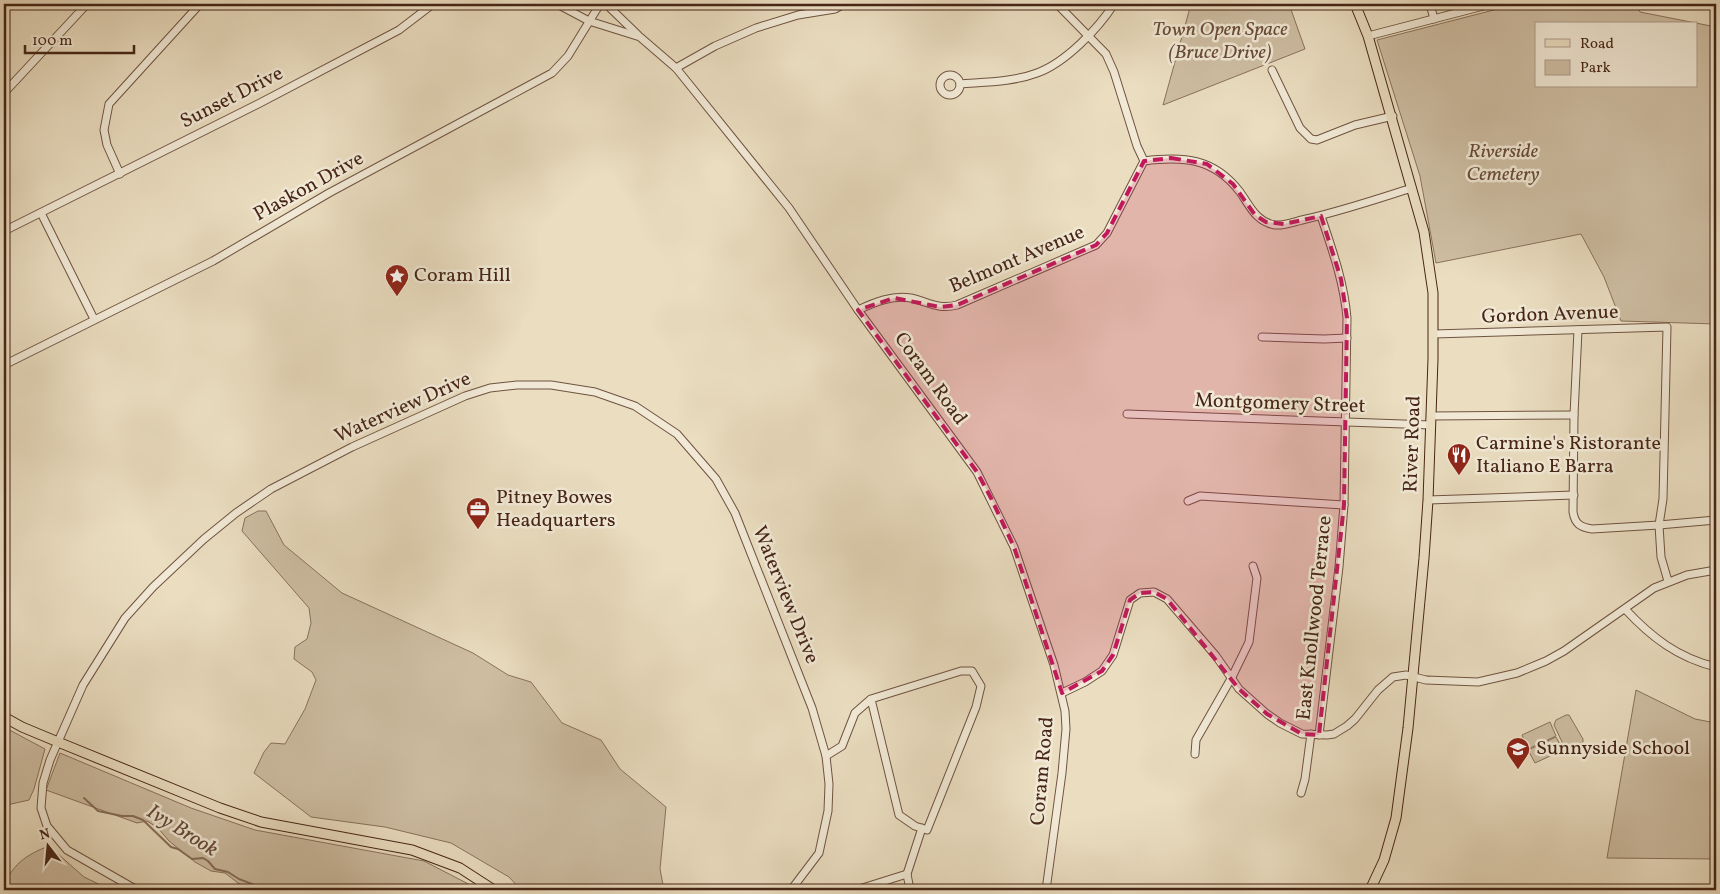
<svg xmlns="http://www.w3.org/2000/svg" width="1720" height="894" font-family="Vollkorn,serif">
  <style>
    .green { fill: #cebea3; stroke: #8a725c; fill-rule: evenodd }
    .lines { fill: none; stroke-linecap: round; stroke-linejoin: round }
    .stream { stroke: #876e59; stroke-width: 2 }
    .minor-casing { stroke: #6f5340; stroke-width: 9 }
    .major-casing { stroke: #462516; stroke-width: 11 }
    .minor { stroke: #f1e9d6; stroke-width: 7 }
    .major { stroke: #eaddc0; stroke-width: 9 }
    .marked { fill: #c2185b; fill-opacity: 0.2; stroke: #c2185b; stroke-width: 4; stroke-dasharray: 10 6; stroke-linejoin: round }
    .labels { text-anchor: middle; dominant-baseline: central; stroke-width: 5; stroke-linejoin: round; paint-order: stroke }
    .park-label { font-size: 20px; font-style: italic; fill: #684b39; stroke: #f1e9d6 }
    .street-label { font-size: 20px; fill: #462516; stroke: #f1e9d6 }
    .poi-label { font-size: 20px; fill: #462516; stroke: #f1e9d6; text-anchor: start }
    .water-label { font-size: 21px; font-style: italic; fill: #664938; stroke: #f1e9d6 }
  </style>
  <rect width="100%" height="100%" fill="#eaddc0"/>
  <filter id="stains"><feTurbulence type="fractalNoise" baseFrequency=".004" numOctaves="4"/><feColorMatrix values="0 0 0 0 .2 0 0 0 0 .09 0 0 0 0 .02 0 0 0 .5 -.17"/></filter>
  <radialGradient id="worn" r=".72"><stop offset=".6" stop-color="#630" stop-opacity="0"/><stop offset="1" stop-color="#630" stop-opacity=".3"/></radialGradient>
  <g class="green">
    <path d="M1191,4h98l16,45 -142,56z"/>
    <path d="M1517,4h119l4,8 76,15v297l-95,-3 -17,-44 -23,-43 -145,29 -16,-87 -43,-136zM1536,24h160v62h-160z"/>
    <path d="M258,511h8l18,34 58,48 131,60 35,22 23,7 31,41 39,17 19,29 46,38 -6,62 4,21h-143l-12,-13 -58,-34 -66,-16 -74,-10 -57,-44 10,-21 7,-9 14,1 20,-35 11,-29 -4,-8 -18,-13 1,-12 12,-8 4,-16 -2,-15 -67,-77 3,-13z"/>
    <path d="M1636,690l59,29 21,4v136l-109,-1z"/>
    <path d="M1566,715h3l14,24v3l-10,5 -3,-3 -5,1 -2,-1 -9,-19 2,-5z"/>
    <path d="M1550,722l6,14 -28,13 -6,-14z"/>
    <path d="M4,727l41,22 -11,40 -5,11 -22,5h-3z"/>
    <path d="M1556,737l7,13 -28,13 -7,-13z"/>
    <path d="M60,753l131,55 64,22 169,31 56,29h-227l-15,-7 -13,-10 -14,-2 -16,-9 -26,-21 -11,-13 -11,-7 -10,2 -91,-33z"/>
    <path d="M49,846l35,31 27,13h-107c5,-24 23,-36 45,-44z"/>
  </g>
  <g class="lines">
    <g class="stream">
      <path d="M4,773l2,2"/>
      <path d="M84,798l14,13 24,5h11l10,4 28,27 7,2 14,10 11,-1 5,3 7,8 13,3 11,7 21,8 22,-1 12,4"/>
    </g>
    <g class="minor-casing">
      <g id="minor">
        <path d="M557,4l32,17 51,16 36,31 113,140 69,102 119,162 37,75 40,118 11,46 1,18 -4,44 -16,117"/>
        <path d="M606,4l32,31"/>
        <path d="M1057,4l49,50 8,18 23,74 7,15"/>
        <path d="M1430,4l4,15"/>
        <path d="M1368,36l123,-32"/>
        <path d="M676,68l39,-22 41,-18 42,-13 37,-6 9,-5"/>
        <path d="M1272,70l28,58 11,11 6,1 38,-15 38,-9"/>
        <circle cx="950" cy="85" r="10"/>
        <path d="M960,84c25,-2 53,-2 77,-11 28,-10 61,-44 77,-69"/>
        <path d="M4,93l83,-89"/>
        <path d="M120,174l-13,-29 -3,-15 5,-26 91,-100"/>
        <path d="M41,213l53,106"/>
        <path d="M4,231l256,-128 139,-73 34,-26"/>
        <path d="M858,310c17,-8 34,-15 53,-12 18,4 27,12 46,7l139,-60 11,-12 37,-72c40,-5 70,-3 96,31 10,14 16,30 35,33 10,1 21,-4 31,-6 36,-8 71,-20 106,-31"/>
        <path d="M1578,330l-4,85 -1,97c2,12 7,15 19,17l67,-4 57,-5"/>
        <path d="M1434,334l233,-7 -4,172 -4,26 2,32 7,24"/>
        <path d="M1262,337l62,2 23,-1"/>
        <path d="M4,365l209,-104 116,-68 223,-120 16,-17 32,-52"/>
        <path d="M1127,414l304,11"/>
        <path d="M1431,416l143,-1"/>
        <path d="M1428,500l146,-5"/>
        <path d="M1188,501l12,-5 144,9"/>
        <path d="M1625,609c26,28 53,49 91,58"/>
        <path d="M1062,693l23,-11 17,-11 11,-16 17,-55 10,-7 14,-1 13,7 49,57 23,33 28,25 13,9 22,11 25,1 7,-1 13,-8 8,-7 23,-29 15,-13 13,-2 20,5 52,2 39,-9 29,-12 18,-10 90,-63 33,-13 29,-5"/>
        <path d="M1319,735l20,-168 5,-62 3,-187c-3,-36 -15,-69 -26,-102"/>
        <path d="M1195,754l1,-14 36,-63 17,-35 8,-64 -4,-12"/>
        <path d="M826,756l16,-10 13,-33 16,-14 90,-28h11l9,15 -5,21 -49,123 -12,-4 -16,-11 -28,-116"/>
        <path d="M1301,793l4,-14 6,-45"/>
        <path d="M1372,887l9,3"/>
        <path d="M137,890l-70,-40 -20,-24 -6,-18 2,-25 7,-23 33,-75 42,-67 28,-31 51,-48 32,-26 35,-24 81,-42 113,-51 25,-8 27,-3h34l44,7 40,14 42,28 39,45 19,34 77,195 14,48 3,28 -1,27 -9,42 -28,37"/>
        <path d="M856,890l51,-16"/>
        <path d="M910,890l-3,-16 15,-46"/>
      </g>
    </g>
    <g class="major-casing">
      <g id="major">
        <path d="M1355,4l13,32 56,196 9,61v66l-5,141 -4,58 -16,170 -12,90 -12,42 -14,30"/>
        <path d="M4,717l18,10 36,15 162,66 41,14 151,28 48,18 34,22"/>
      </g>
    </g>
    <use href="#minor" class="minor"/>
    <use href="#major" class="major"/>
  </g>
  <path class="marked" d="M1171,158l36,6 26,20 22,31 11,7 18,2 37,-8 20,63 6,39 -3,187 -25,230 -17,-1 -35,-20 -28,-25 -72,-90 -13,-7 -14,1 -10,7 -17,55 -11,16 -40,22 -48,-146 -23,-49 -14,-26 -119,-162 36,-12 46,9 17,-2 139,-60 11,-12 37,-72z"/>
  <defs>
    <g id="sight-pin" transform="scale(1.25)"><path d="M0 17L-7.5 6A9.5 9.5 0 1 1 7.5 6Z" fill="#8f2418" stroke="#f1e9d6"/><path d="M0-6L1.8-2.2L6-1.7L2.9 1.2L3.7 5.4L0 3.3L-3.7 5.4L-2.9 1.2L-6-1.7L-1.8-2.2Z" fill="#fff"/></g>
    <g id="restaurant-pin" transform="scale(1.25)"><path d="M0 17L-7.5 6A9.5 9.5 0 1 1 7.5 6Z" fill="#8f2418" stroke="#f1e9d6"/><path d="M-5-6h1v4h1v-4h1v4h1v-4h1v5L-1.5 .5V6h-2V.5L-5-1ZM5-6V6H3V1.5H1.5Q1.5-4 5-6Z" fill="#fff"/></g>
    <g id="office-pin" transform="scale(1.25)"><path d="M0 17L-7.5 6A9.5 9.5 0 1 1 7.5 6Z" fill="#8f2418" stroke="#f1e9d6"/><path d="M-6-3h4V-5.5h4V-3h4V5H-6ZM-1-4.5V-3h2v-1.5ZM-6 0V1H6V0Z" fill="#fff"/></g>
    <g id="school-pin" transform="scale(1.25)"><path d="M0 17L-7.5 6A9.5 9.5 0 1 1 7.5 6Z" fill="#8f2418" stroke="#f1e9d6"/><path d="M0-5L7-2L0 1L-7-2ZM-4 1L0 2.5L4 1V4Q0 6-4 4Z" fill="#fff"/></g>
  </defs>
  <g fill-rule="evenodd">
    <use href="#sight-pin" x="397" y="276"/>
    <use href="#restaurant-pin" x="1459" y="455"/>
    <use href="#office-pin" x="478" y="509"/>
    <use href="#school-pin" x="1518" y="749"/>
  </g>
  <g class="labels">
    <g class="park-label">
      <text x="1220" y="30">Town Open Space<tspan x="1220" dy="23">(Bruce Drive)</tspan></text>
      <text x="1503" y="152">Riverside<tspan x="1503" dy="23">Cemetery</tspan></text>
    </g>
    <g class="street-label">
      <text transform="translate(232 98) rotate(-27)">Sunset Drive</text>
      <text transform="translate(309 187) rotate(-29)">Plaskon Drive</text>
      <text transform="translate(1017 260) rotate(-23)">Belmont Avenue</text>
      <text transform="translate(1550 315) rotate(-2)">Gordon Avenue</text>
      <text transform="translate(930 379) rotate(54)">Coram Road</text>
      <text transform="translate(1280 404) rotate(2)">Montgomery Street</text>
      <text transform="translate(403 408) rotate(-24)">Waterview Drive</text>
      <text transform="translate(1413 444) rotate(-88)">River Road</text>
      <text transform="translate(785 595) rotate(68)">Waterview Drive</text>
      <text transform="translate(1315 618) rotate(-84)">East Knollwood Terrace</text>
      <text transform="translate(1043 771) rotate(-85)">Coram Road</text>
    </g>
    <g class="poi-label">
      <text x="414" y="276">Coram Hill</text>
      <text x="1476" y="444">Carmine's Ristorante<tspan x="1476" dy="23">Italiano E Barra</tspan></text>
      <text x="496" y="498">Pitney Bowes<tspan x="496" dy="23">Headquarters</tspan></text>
      <text x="1536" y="749">Sunnyside School</text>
    </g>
    <g class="water-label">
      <text transform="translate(182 831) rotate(32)">Ivy Brook</text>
    </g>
  </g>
  <rect width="1720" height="894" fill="none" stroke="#eaddc0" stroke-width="20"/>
  <rect x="5" y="5" width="1710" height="884" fill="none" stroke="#462516" stroke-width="2.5"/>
  <rect x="10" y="10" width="1700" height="874" fill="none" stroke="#462516"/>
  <rect x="1535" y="22" width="162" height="65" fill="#f1e9d6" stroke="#ad9b89"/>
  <rect x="1545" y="39" width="25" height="8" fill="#eaddc0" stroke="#ad9b89"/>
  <text x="1580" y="48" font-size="15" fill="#462516">Road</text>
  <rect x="1545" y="60" width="25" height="15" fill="#cebea3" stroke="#ad9b89"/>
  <text x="1580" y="72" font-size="15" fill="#462516">Park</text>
  <g transform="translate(48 846) rotate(344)" stroke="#f1e9d6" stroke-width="4" paint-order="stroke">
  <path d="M0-4L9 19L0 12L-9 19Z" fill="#462516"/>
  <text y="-8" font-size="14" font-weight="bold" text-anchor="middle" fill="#462516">N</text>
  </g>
  <path d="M25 45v8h109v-8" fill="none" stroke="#462516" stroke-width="2.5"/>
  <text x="32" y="45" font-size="15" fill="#462516" stroke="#f1e9d6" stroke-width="4" paint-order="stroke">100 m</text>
  <rect width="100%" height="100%" filter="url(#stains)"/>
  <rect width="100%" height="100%" fill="url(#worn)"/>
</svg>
